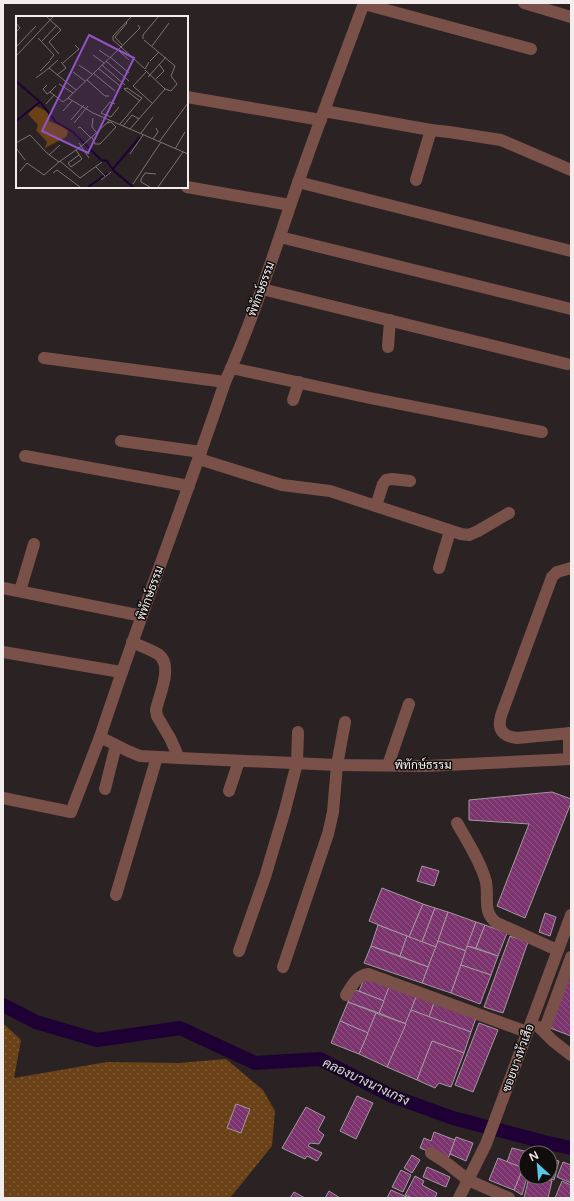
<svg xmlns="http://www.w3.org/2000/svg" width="574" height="1201" font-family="'Varela Round',Sarabun,sans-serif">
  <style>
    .grass { fill: url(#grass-dots) }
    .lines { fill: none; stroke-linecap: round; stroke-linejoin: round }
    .canal { stroke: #1f0035; stroke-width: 14 }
    .building { fill: url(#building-back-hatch); stroke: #a299a0 }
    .minor { stroke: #795148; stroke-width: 12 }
    .labels { text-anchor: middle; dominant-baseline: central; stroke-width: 3; stroke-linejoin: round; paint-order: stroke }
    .street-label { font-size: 12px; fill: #f3edee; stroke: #110d0d }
    .water-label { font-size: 13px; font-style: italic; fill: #e2cef9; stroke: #110d0d }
    .inset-river { fill: none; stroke: #1f0035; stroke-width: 2 }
    .inset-road { fill: none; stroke: #7b7375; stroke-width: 1 }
    .view { fill: #9353c8; fill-opacity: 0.15; stroke: #9353c8; stroke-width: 2 }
    .inset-edge { fill: none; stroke: #f3edee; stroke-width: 2 }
  </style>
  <defs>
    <pattern id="grass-dots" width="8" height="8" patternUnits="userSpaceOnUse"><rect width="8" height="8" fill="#6b4217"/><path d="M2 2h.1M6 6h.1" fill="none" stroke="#815e39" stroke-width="1.8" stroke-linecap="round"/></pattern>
    <pattern id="building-back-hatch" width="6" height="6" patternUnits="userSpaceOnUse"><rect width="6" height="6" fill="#7c346e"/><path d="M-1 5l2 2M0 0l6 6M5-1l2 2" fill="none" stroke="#8f5283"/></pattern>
  </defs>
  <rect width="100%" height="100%" fill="#2b2224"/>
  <path class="grass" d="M3,1023l18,17 -7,38 93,-16 72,1 47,-4 37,31 12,21 -3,35 -42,52h-227z"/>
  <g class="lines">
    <path class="canal" d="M3,1005l33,17 61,18 83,-12 75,35 65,-4 72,37 61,22 91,24 27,6"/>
  </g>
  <g class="building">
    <path d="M552,792l19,7v4l-46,115 -28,-12 32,-82 -60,-4v-20z"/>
    <path d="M422,866l17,5 -5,15 -17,-5z"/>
    <path d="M382,888l41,16 -14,33 -40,-16z"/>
    <path d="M423,904l12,4 -13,34 -13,-5z"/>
    <path d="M435,908l13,4 -12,35 -14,-5z"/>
    <path d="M448,912l28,10 -10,29 -28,-10z"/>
    <path d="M545,913l11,4 -6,19 -11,-4z"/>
    <path d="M476,922l9,3 -9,23 -9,-2z"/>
    <path d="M378,925l29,11 -7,20 -29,-10z"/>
    <path d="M485,925l22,8 -9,23 -22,-8z"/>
    <path d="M407,936l29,11 -8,20 -28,-11z"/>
    <path d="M510,936l18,6 -25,71 -19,-6z"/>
    <path d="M438,941l28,10 -15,42 -29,-10z"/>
    <path d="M371,946l57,21 -6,16 -58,-20z"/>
    <path d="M467,946l31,10 -7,19 -30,-10z"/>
    <path d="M461,965l30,10 -11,29 -29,-11z"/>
    <path d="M571,971v65l-21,-8z"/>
    <path d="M365,977l24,10 -5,14 -25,-10z"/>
    <path d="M389,987l27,10 -10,27 -27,-11z"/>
    <path d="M353,989l31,12 -5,12 -31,-11z"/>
    <path d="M416,997l18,6 -5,14 -18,-7z"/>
    <path d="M348,1002l28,11 -8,20 -28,-12z"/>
    <path d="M434,1003l42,15 -5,14 -42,-15z"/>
    <path d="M411,1010l60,22 -7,21 -32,-12 -15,39 -30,-13z"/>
    <path d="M376,1013l30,11 -19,43 -28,-13z"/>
    <path d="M340,1021l28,12 -9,21 -28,-11z"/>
    <path d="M479,1023l19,7 -25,62 -18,-7z"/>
    <path d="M432,1041l32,12 -13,34 -12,-4 -4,5 -18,-8z"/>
    <path d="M357,1096l16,7 -17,36 -16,-8z"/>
    <path d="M236,1104l14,5 -9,24 -14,-5z"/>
    <path d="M306,1107l19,10 -7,13 6,5 -5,9 -9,-1 -2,3 14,7 -5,8 -10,-5 -2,3 -23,-11z"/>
    <path d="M434,1132l21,8 -7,19 -28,-11 4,-10 7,3z"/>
    <path d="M456,1137l17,6 -7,18 -16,-7z"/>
    <path d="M512,1148l20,5h-6l1,24 -5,18 -8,-5 9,-22 -16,-6z"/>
    <path d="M412,1155l8,5 -8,13 -8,-5z"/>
    <path d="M498,1158l25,10 -9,22 -25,-10z"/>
    <path d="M550,1159l9,2 -5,19 -12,-3h8z"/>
    <path d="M563,1162l8,3v18l-14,-6z"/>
    <path d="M427,1167l23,10 -4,10 -23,-10z"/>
    <path d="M401,1170l10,5 -8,17 -11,-5z"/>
    <path d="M415,1176l9,5 -2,4 15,8 -2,5h-23l-7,-3z"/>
    <path d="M529,1177h5l18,4 -4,17h-24z"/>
    <path d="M562,1181l9,4v13h-16z"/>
    <path d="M391,1190l18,8h-22z"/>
    <path d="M329,1191l11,7h-15z"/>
    <path d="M294,1192l11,6h-15z"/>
  </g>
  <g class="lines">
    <g class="minor">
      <path d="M364,3c-22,60 -45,119 -66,180 -23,66 -44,135 -73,199 -40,119 -86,236 -125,355l28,14 12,5 39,2 158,7 89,1 145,-7"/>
      <path d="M524,3l47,14"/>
      <path d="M364,4l167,45"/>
      <path d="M187,97l134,23"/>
      <path d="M324,111l107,19 18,2 52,8 70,30"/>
      <path d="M416,180l15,-50"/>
      <path d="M298,182l273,69"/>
      <path d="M187,187l103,18"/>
      <path d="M280,237l291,72"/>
      <path d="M262,289l305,75"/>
      <path d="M388,347l2,-27"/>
      <path d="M44,358l181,24"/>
      <path d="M231,368l139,30 172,34"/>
      <path d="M293,400l6,-18"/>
      <path d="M121,441l80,11"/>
      <path d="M25,456l164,30"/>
      <path d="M199,459l83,26 48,6 131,43 8,1 9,-4 31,-18"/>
      <path d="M376,506l7,-22 3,-4 6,-1 18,2"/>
      <path d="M439,568l11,-37"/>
      <path d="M571,568l-14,4 -5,5 -49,133c-6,15 -5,26 14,28l54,-5"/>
      <path d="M3,588l139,28"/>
      <path d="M20,591l14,-47"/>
      <path d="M132,642c8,4 18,7 26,12 16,11 1,41 -2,56l1,6 13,22 9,20"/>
      <path d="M3,652l118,20"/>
      <path d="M569,759v-26"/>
      <path d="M388,765l21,-61"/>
      <path d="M105,789l11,-44"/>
      <path d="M229,791l10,-30"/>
      <path d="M3,798l68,14 29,-75"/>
      <path d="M457,823c10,18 24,39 29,59 3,15 -4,31 11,41l60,27"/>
      <path d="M116,895l41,-138"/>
      <path d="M239,951l26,-74 20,-67 12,-47 1,-31"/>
      <path d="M283,967l45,-133 5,-22 4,-47 8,-43"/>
      <path d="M346,995c6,-9 10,-19 22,-21l159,58"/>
      <path d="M539,1027l14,14 18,14"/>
      <path d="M544,1031l27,-74"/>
      <path d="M431,1153l17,11 20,16 41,18"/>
      <path d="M459,1198l27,-54 85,-229"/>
    </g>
  </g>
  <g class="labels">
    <g class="street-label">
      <text transform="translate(261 289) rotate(-70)">พิทักษ์ธรรม</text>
      <text transform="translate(150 593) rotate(-70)">พิทักษ์ธรรม</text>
      <text x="423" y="765">พิทักษ์ธรรม</text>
      <text transform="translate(518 1058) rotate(-70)">ซอยบางหัวเสือ</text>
    </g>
    <g class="water-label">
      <text transform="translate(366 1082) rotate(25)">คลองบางนางเกรง</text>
    </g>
  </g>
  <g transform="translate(16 16)">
    <rect width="172" height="172" fill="#2b2224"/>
    <path d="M20,90l12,6 1,9 17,7 2,4 -2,5 -21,11 2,-6 -11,-12 2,-5 -10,-11z" fill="#6b4217"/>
    <path class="inset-river" d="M0,65l24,21 16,20 17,10 28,28 6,1 6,9 20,17M0,105l24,-19M96,154l28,-33M72,171l20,-14"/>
    <path class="inset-road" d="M31,1l14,13 -12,12 10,12M115,1l-18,19v4l8,7 -53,51 25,15 95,41M0,7l4,5 -4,4M122,9l2,3 -19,19 24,22 4,-7M22,22l16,17 -4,5M127,23v-4l15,-18M128,24l31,26 -4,10 6,8 -6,7 -6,-2M26,25l15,-16M106,29l-7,-8 12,-14 -1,-1M136,30l17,-23M0,31l20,-21M83,34l10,7M102,34l11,10M77,39l11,8M0,40l37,-39M94,41l19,16M42,44l-9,8 27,22M90,45l23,20M134,45l9,-9M47,47l16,-14 -4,-4M63,49l13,9M86,49l23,20M82,52l22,18M24,55l10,-10M131,55l-14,15 19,17M57,56l12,9M77,57l22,18M41,59l9,-7 -5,-6M132,61l18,-20M20,62l13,-10M140,63l8,-8 -5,-7M71,64l18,16h4M43,68l14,9M31,69l-4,4 4,5 3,-2M40,70l-6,6 13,10 5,-4M124,85l-16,-12 3,-1 15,10M30,88l8,-9M99,88l-5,-2 -9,11 10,4 8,-10M47,95l9,-10M77,102l-1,9 4,5M55,104l13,-15M58,107l14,-17M104,108l22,-26M107,110l9,-11 7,4M62,112l2,-1 11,11M114,113l35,-40 -20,-19M125,117l12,-16M76,121l3,7h5l16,-17 -5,-5 -4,1M137,123l5,-7 -2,-4M143,126l29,-39M0,127l14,-8 17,18 12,9 24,-17 27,-25M63,127l10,15M0,132l9,12M159,133l10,-17M60,134l6,9 -11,8 -3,-4 11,-8M114,138l13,-19M33,139l11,-10M44,145l20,17 22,-16M80,151l9,9M4,155l7,-8 17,12 15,-13M37,157l4,-3 23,17M85,164l10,-8M117,168l28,-42M134,171l-9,-5v-3l4,-6 11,1M142,171l25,-35"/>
    <path class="view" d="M73,19l45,23 -46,95 -46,-22z"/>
    <rect width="172" height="172" class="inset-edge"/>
  </g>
  <rect width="574" height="1201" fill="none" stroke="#f3edee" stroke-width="8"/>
  <g transform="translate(538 1165) rotate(334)"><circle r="19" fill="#110d0d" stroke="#6b6767"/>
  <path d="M0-3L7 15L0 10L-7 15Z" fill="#5bc8e6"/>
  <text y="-6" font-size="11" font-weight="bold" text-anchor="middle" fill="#f3edee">N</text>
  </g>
</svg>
